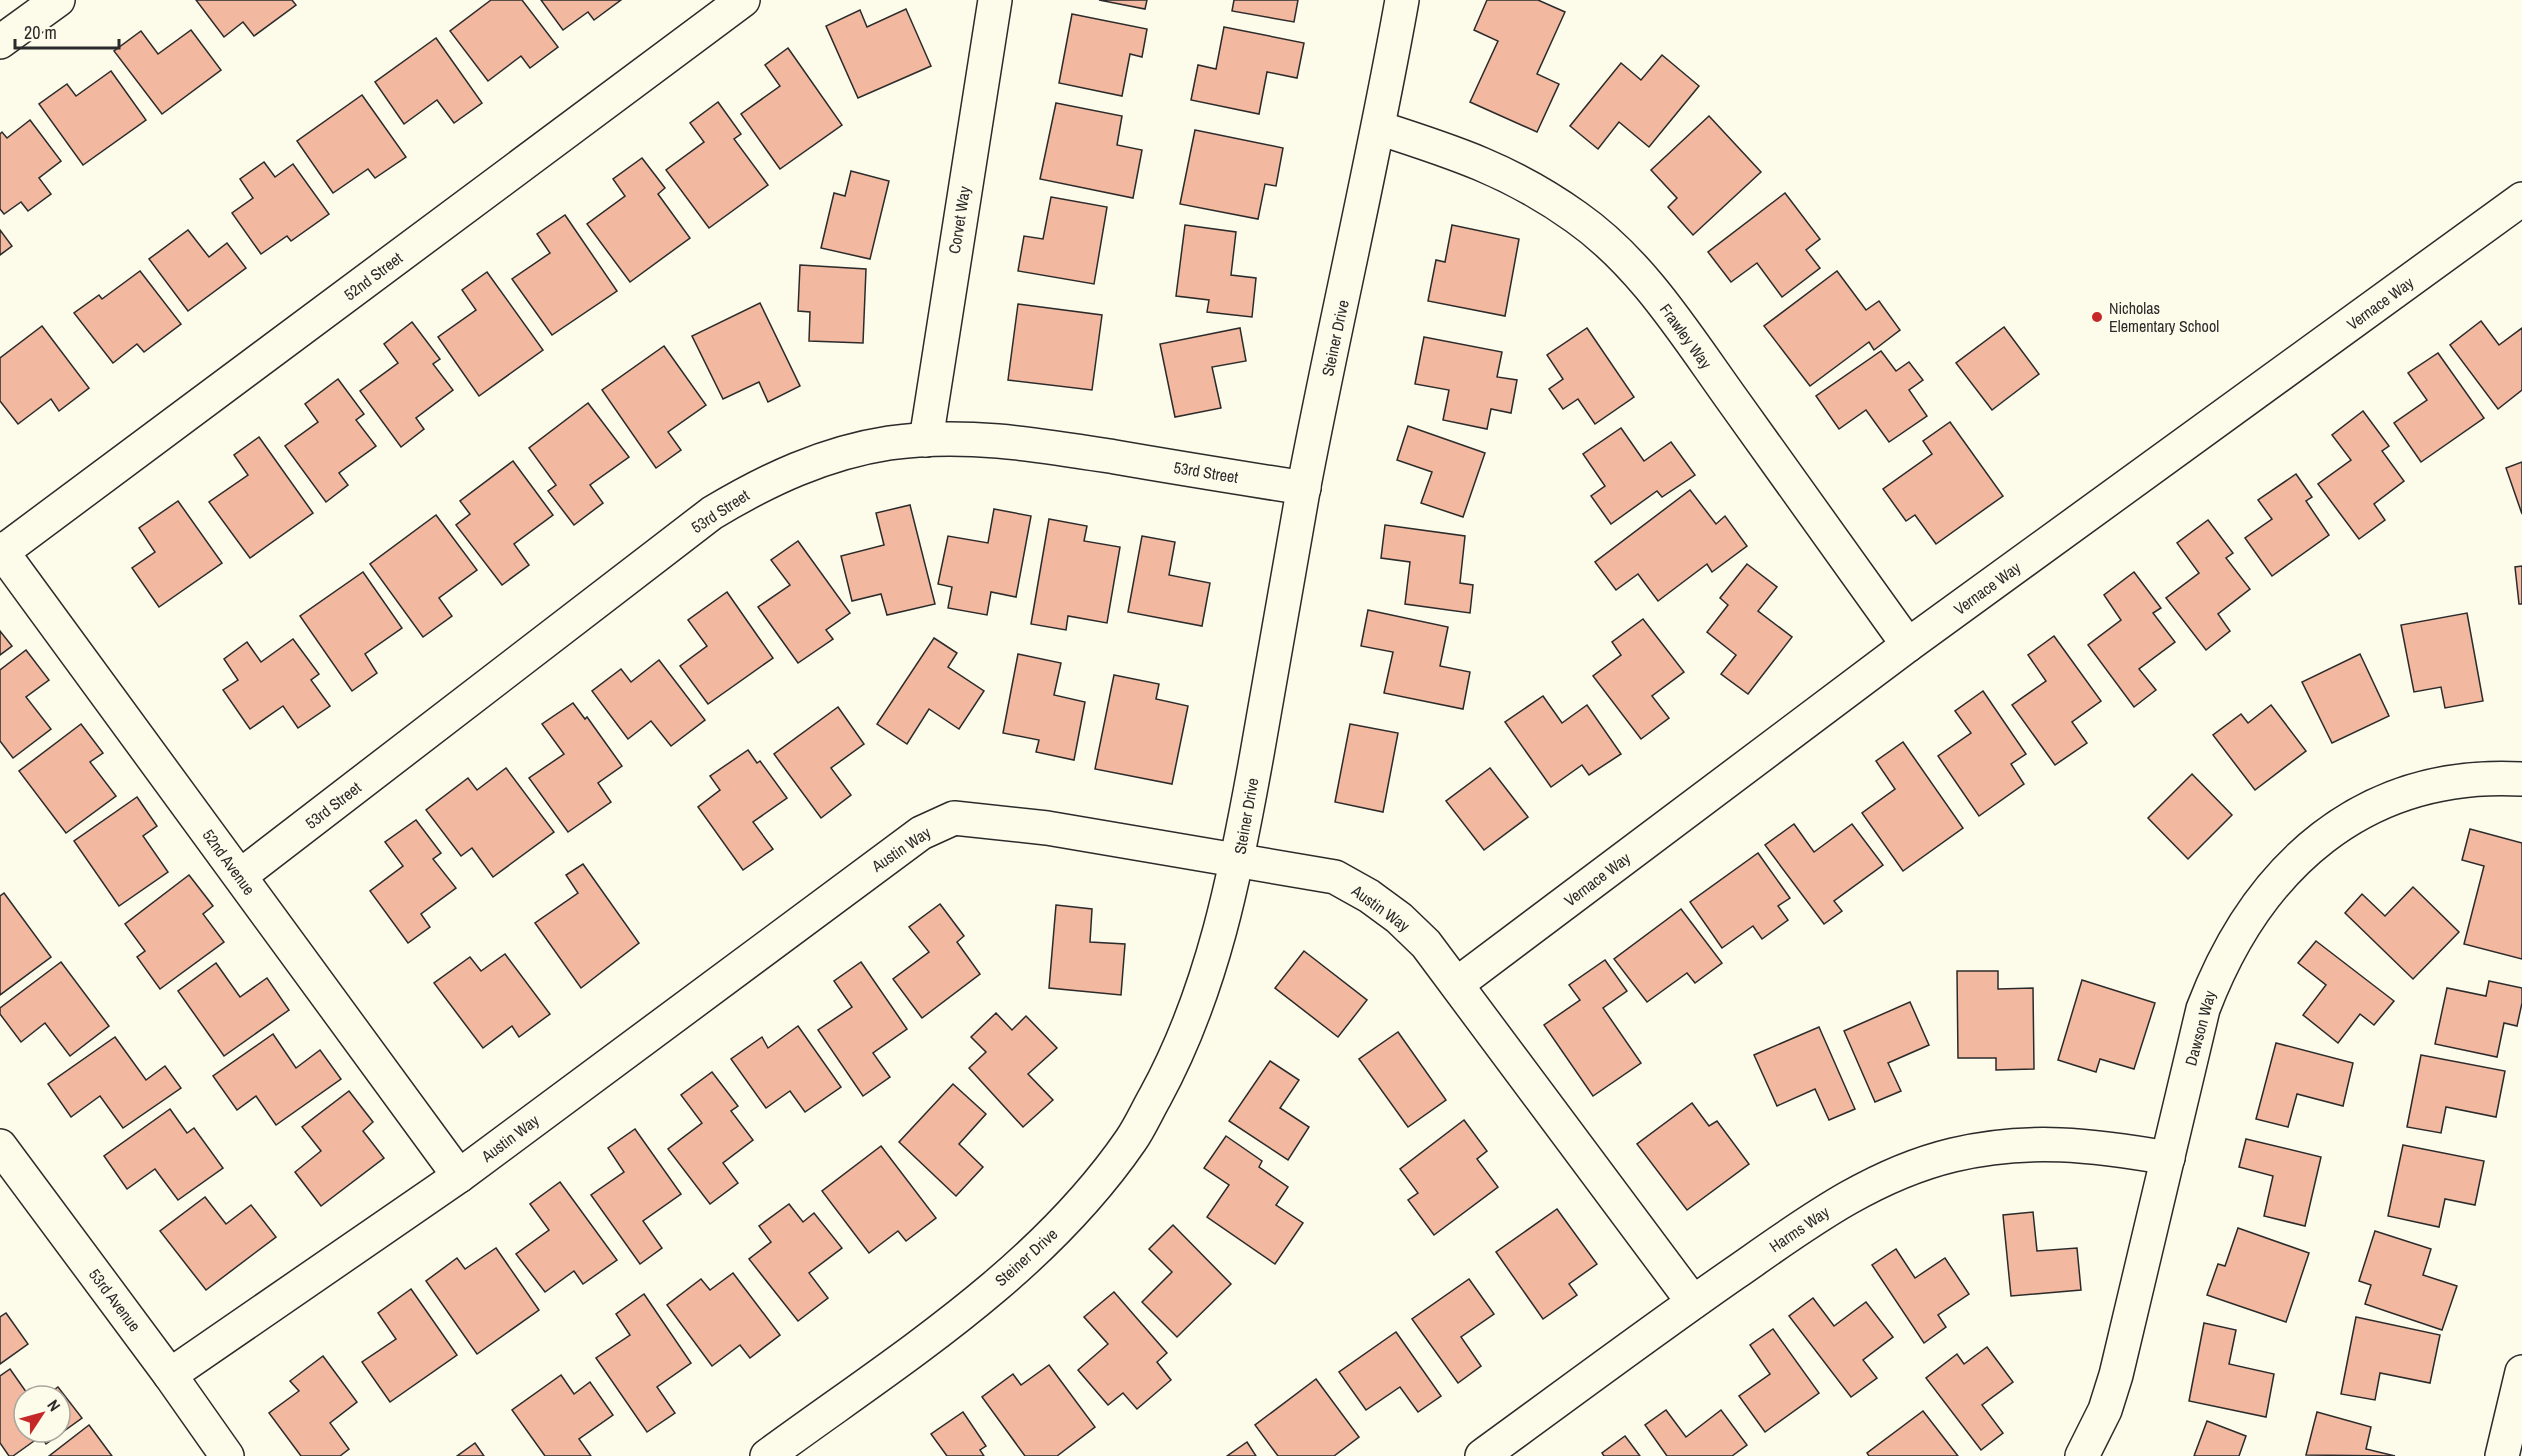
<svg xmlns="http://www.w3.org/2000/svg" width="2522" height="1456" font-family="'Archivo Narrow',sans-serif">
  <style>
    .building { fill: #f2b8a0; stroke: #2b2b2b; stroke-width: 1.5 }
    .lines { fill: none; stroke-linecap: round; stroke-linejoin: round }
    .minor-casing { stroke: #2b2b2b; stroke-width: 36 }
    .minor { stroke: #fdfbea; stroke-width: 33 }
    .poi-dot { fill: #c62828; stroke: #fdfbea; stroke-width: 2 }
    .labels { text-anchor: middle; dominant-baseline: central; stroke-width: 4.5; stroke-linejoin: round; paint-order: stroke }
    .street-label { font-size: 16px; fill: #2b2b2b; stroke: #fdfbea }
    .poi-label { font-size: 16px; fill: #2b2b2b; stroke: #fdfbea; text-anchor: start }
  </style>
  <rect width="100%" height="100%" fill="#fdfbea"/>
  <g class="building">
    <path d="M196,0h96l4,5 -42,31 -11,-14 -19,15z"/>
    <path d="M491,0h31l36,47 -28,21 -9,-12 -33,25 -38,-50z"/>
    <path d="M541,0h80l-27,20 -6,-8 -25,18z"/>
    <path d="M1099,0h48l-2,9z"/>
    <path d="M1234,0h64l-4,22 -62,-11z"/>
    <path d="M1487,0h51l27,12 -28,62 22,10 -22,48 -67,-30 28,-61 -24,-11z"/>
    <path d="M906,9l25,57 -73,32 -32,-72 34,-16 7,17z"/>
    <path d="M1072,14l75,15 -5,28 -12,-3 -8,42 -63,-13z"/>
    <path d="M1224,27l80,16 -7,35 -30,-6 -8,42 -68,-14 7,-35 18,4z"/>
    <path d="M191,30l30,40 -59,44 -48,-63 27,-20 17,23z"/>
    <path d="M436,38l46,65 -28,20 -17,-23 -33,24 -29,-42z"/>
    <path d="M788,48l54,77 -62,44 -39,-55 39,-28 -15,-21z"/>
    <path d="M1662,55l37,31 -50,61 -30,-25 -21,27 -28,-23 51,-63 20,17z"/>
    <path d="M111,71l35,49 -63,45 -44,-61 28,-20 9,12z"/>
    <path d="M362,95l44,62 -31,21 -7,-9 -35,24 -36,-52z"/>
    <path d="M718,102l23,32 -7,5 34,46 -59,43 -43,-58 38,-28 -14,-19z"/>
    <path d="M1056,103l66,13 -5,29 25,5 -9,48 -93,-19z"/>
    <path d="M1709,116l52,56 -68,63 -25,-28 9,-9 -26,-28z"/>
    <path d="M30,120l31,41 -22,17 12,16 -23,17 -7,-9 -17,12 -4,-5v-75l2,-2 5,6z"/>
    <path d="M1195,130l88,18 -7,38 -11,-2 -7,35 -78,-15z"/>
    <path d="M642,158l23,30 -7,6 32,44 -60,44 -43,-58 38,-28 -12,-17z"/>
    <path d="M264,162l11,15 18,-13 36,50 -38,27 -4,-5 -26,18 -29,-41 21,-15 -13,-19z"/>
    <path d="M851,171l38,10 -19,78 -49,-11 13,-55 11,3z"/>
    <path d="M1785,193l35,46 -14,11 14,18 -38,29 -25,-34 -26,19 -23,-30z"/>
    <path d="M1051,197l56,10 -13,77 -76,-13 6,-35 19,3z"/>
    <path d="M565,215l52,76 -65,44 -40,-56 38,-26 -13,-19z"/>
    <path d="M1185,225l51,7 -5,43 25,3 -4,39 -45,-5 2,-12 -33,-4z"/>
    <path d="M1452,225l67,14 -14,77 -77,-15 8,-41 9,2z"/>
    <path d="M0,230l12,16 -12,9z"/>
    <path d="M188,230l21,27 18,-14 19,25 -58,43 -39,-52z"/>
    <path d="M800,265l66,4 -3,74 -54,-2 1,-29 -12,-1z"/>
    <path d="M140,271l41,53 -37,28 -7,-8 -24,19 -39,-50 25,-18 3,4z"/>
    <path d="M1837,271l29,39 13,-9 21,29 -26,20 -5,-8 -59,44 -46,-60z"/>
    <path d="M487,272l56,78 -64,46 -41,-59 38,-27 -14,-20z"/>
    <path d="M760,303l40,83 -32,16 -9,-20 -36,17 -31,-63z"/>
    <path d="M1018,304l84,11 -10,75 -84,-10z"/>
    <path d="M2481,321l18,24 23,-17v62l-24,19 -48,-64z"/>
    <path d="M412,322l28,37 -7,5 20,26 -37,28 8,11 -23,18 -41,-56 38,-28 -14,-19z"/>
    <path d="M42,326l47,62 -30,23 -8,-12 -33,25 -18,-23v-43z"/>
    <path d="M2004,327l35,47 -47,36 -36,-47z"/>
    <path d="M1240,328l6,33 -34,6 9,41 -46,9 -15,-73z"/>
    <path d="M1587,328l47,69 -39,27 -17,-25 -15,10 -14,-20 14,-10 -16,-24z"/>
    <path d="M1424,337l78,15 -5,25 20,3 -6,33 -20,-4 -4,20 -44,-9 6,-30 -34,-6z"/>
    <path d="M664,346l42,59 -38,27 13,18 -25,18 -54,-78z"/>
    <path d="M1881,351l15,20 13,-9 14,18 -14,10 18,26 -38,26 -23,-32 -27,19 -23,-33z"/>
    <path d="M2438,353l46,65 -63,44 -27,-39 33,-23 -19,-27z"/>
    <path d="M338,379l26,35 -8,6 20,26 -37,27 9,12 -22,17 -41,-56 33,-24 -13,-18z"/>
    <path d="M588,403l41,54 -39,28 13,18 -29,22 -26,-34 8,-6 -27,-37z"/>
    <path d="M2363,411l26,35 -7,5 22,30 -30,23 11,16 -26,19 -41,-55 33,-24 -19,-25z"/>
    <path d="M1950,422l53,74 -67,48 -21,-29 -9,6 -23,-32 49,-35 -9,-13z"/>
    <path d="M1408,426l77,27 -22,64 -42,-14 11,-31 -35,-12z"/>
    <path d="M1621,428l23,33 27,-19 24,33 -33,22 -5,-6 -46,33 -20,-28 14,-10 -22,-32z"/>
    <path d="M259,437l54,76 -63,45 -41,-56 39,-27 -14,-20z"/>
    <path d="M513,461l40,54 -39,29 15,21 -27,20 -46,-60 14,-11 -10,-13z"/>
    <path d="M2522,462v52l-16,-46z"/>
    <path d="M2296,474l16,23 -6,4 23,34 -57,41 -27,-38 27,-19 -14,-19z"/>
    <path d="M1690,490l26,34 9,-8 22,30 -35,26 -5,-8 -49,37 -20,-27 -22,16 -21,-28z"/>
    <path d="M178,501l44,62 -63,44 -27,-39 23,-16 -16,-24z"/>
    <path d="M910,505l25,99 -48,11 -6,-21 -29,7 -11,-45 43,-11 -8,-32z"/>
    <path d="M994,509l37,7 -15,81 -25,-5 -4,23 -39,-7 4,-21 -14,-3 10,-48 40,7z"/>
    <path d="M436,515l41,55 -38,28 13,18 -29,21 -53,-73z"/>
    <path d="M1049,519l38,7 -3,15 36,6 -13,76 -39,-7 -2,14 -35,-6z"/>
    <path d="M2208,520l25,33 -7,5 24,31 -32,25 12,17 -24,19 -40,-52 33,-25 -22,-30z"/>
    <path d="M1385,525l80,11 -5,47 13,2 -3,28 -65,-9 5,-42 -29,-4z"/>
    <path d="M1142,536l33,6 -6,33 41,8 -8,43 -74,-14z"/>
    <path d="M798,541l52,72 -24,17 7,9 -35,24 -40,-56 32,-22 -19,-25z"/>
    <path d="M1747,564l30,23 -19,24 34,26 -44,57 -27,-20 15,-19 -29,-23 21,-27 -8,-7z"/>
    <path d="M2522,566v38h-3l-4,-37z"/>
    <path d="M363,572l39,56 -37,26 12,19 -25,18 -52,-75z"/>
    <path d="M2134,572l27,36 -8,5 22,29 -36,27 17,21 -22,17 -46,-62 33,-25 -17,-25z"/>
    <path d="M727,592l46,66 -65,46 -28,-38 27,-20 -19,-26z"/>
    <path d="M1368,610l80,17 -8,39 30,6 -7,37 -79,-16 9,-41 -32,-6z"/>
    <path d="M2467,613l16,88 -38,7 -4,-21 -27,5 -13,-67z"/>
    <path d="M1643,619l41,53 -32,24 17,22 -28,21 -48,-63 28,-21 -9,-13z"/>
    <path d="M0,631l12,15 -12,9z"/>
    <path d="M2054,636l47,65 -29,21 15,21 -32,22 -43,-60 34,-24 -18,-26z"/>
    <path d="M934,638l23,15 -9,14 36,24 -25,38 -30,-20 -22,35 -30,-20z"/>
    <path d="M293,639l26,35 -8,6 19,26 -32,22 -15,-22 -33,23 -27,-39 15,-10 -14,-21 23,-17 14,20z"/>
    <path d="M26,650l23,30 -23,17 25,32 -38,29 -13,-17v-71z"/>
    <path d="M1018,654l43,9 -7,32 31,7 -11,58 -38,-8 3,-12 -36,-7z"/>
    <path d="M2360,654l29,62 -57,27 -30,-61z"/>
    <path d="M659,660l46,60 -34,26 -20,-25 -23,18 -36,-48 29,-22 10,13z"/>
    <path d="M1114,675l45,9 -3,15 32,7 -16,78 -77,-15z"/>
    <path d="M1983,691l43,63 -15,10 13,20 -45,32 -41,-60 33,-23 -16,-22z"/>
    <path d="M1543,696l19,27 25,-18 34,49 -32,21 -7,-10 -31,22 -46,-65z"/>
    <path d="M573,703l12,16 2,-2 35,49 -24,17 13,19 -43,30 -39,-54 35,-24 -22,-30z"/>
    <path d="M2271,705l35,46 -51,39 -42,-55 28,-21 7,9z"/>
    <path d="M838,707l26,37 -33,24 20,27 -30,23 -47,-64z"/>
    <path d="M81,724l22,29 -13,9 26,34 -50,37 -47,-62z"/>
    <path d="M1350,724l48,9 -15,79 -48,-10z"/>
    <path d="M1903,742l60,86 -60,43 -41,-58 33,-24 -19,-28z"/>
    <path d="M748,750l9,13 3,-2 27,37 -34,24 20,27 -30,21 -45,-63 22,-17 -10,-14z"/>
    <path d="M506,768l48,64 -61,45 -21,-29 -11,8 -35,-46 42,-32 9,12z"/>
    <path d="M1490,768l38,49 -44,33 -38,-49z"/>
    <path d="M2192,774l40,41 -44,44 -40,-41z"/>
    <path d="M137,797l20,29 -14,10 25,36 -49,34 -45,-65z"/>
    <path d="M416,820l25,33 -8,6 23,29 -35,26 9,13 -22,16 -38,-52 33,-25 -18,-24z"/>
    <path d="M1794,824l20,28 38,-28 31,41 -49,36 8,10 -18,13 -59,-79z"/>
    <path d="M2470,829l52,14v116l-58,-15 20,-78 -22,-6z"/>
    <path d="M1758,853l32,45 -12,8 10,14 -26,19 -9,-13 -31,22 -32,-46z"/>
    <path d="M583,864l56,79 -58,45 -46,-65 43,-30 -12,-18z"/>
    <path d="M189,875l24,31 -10,8 21,28 -64,47 -23,-32 8,-6 -20,-27z"/>
    <path d="M2413,887l46,45 -46,47 -68,-66 17,-19 23,22z"/>
    <path d="M4,893l47,64 -51,38v-99z"/>
    <path d="M940,904l24,32 -7,6 23,32 -58,44 -29,-39 36,-27 -20,-25z"/>
    <path d="M1056,905l36,4 -2,33 35,2 -4,51 -72,-7z"/>
    <path d="M1681,909l41,54 -27,20 -8,-10 -40,29 -33,-43z"/>
    <path d="M2316,941l78,60 -20,24 -14,-11 -22,29 -35,-28 23,-30 -28,-22z"/>
    <path d="M1304,951l63,49 -29,37 -63,-49z"/>
    <path d="M505,954l45,60 -31,23 -7,-11 -29,22 -49,-65 36,-26 11,14z"/>
    <path d="M1605,960l22,31 -24,17 38,55 -48,33 -49,-71 36,-25 -11,-15z"/>
    <path d="M61,962l48,64 -39,30 -25,-33 -24,19 -21,-28v-6z"/>
    <path d="M861,962l46,67 -34,24 17,24 -27,19 -45,-66 34,-23 -18,-26z"/>
    <path d="M216,963l24,34 27,-19 22,32 -65,46 -46,-65z"/>
    <path d="M1957,971h41v18l35,-1 1,81 -38,1v-12h-38z"/>
    <path d="M2082,980l73,23 -21,66 -34,-10 -4,13 -38,-12z"/>
    <path d="M2489,981l33,7v15l-5,23 -13,-3 -7,34 -62,-13 12,-56 39,8z"/>
    <path d="M1910,1002l19,43 -41,18 13,28 -26,11 -31,-71z"/>
    <path d="M996,1013l16,17 14,-14 31,32 -29,26 25,26 -30,27 -54,-59 17,-16 -15,-15z"/>
    <path d="M798,1026l43,61 -36,25 -15,-21 -24,17 -35,-49 31,-22 6,11z"/>
    <path d="M1819,1027l36,82 -26,11 -14,-31 -38,17 -23,-51z"/>
    <path d="M1398,1032l48,68 -38,27 -49,-68z"/>
    <path d="M273,1034l23,34 24,-18 21,29 -65,46 -20,-29 -19,14 -24,-34z"/>
    <path d="M115,1037l31,43 19,-14 16,22 -58,40 -23,-32 -29,21 -23,-33z"/>
    <path d="M2276,1043l77,20 -10,43 -46,-12 -9,33 -32,-8z"/>
    <path d="M2421,1055l84,16 -9,46 -50,-10 -5,26 -34,-6z"/>
    <path d="M1270,1061l29,19 -19,28 29,19 -21,33 -59,-39z"/>
    <path d="M712,1072l26,34 -7,5 22,29 -30,23 15,20 -28,21 -42,-55 34,-26 -21,-28z"/>
    <path d="M953,1084l33,30 -27,30 24,23 -27,29 -57,-54z"/>
    <path d="M349,1091l24,31 -10,9 21,27 -63,48 -26,-34 26,-21 -19,-24z"/>
    <path d="M1692,1103l17,23 8,-5 32,43 -62,46 -50,-66z"/>
    <path d="M170,1109l17,24 7,-5 29,40 -45,32 -23,-31 -28,20 -23,-33z"/>
    <path d="M1464,1120l23,31 -10,8 21,28 -64,48 -26,-35 10,-7 -18,-24z"/>
    <path d="M635,1129l46,65 -38,27 19,27 -22,16 -49,-69 33,-23 -16,-24z"/>
    <path d="M1226,1136l36,25 -3,6 29,20 -12,18 27,18 -28,41 -68,-47 22,-32 -25,-17z"/>
    <path d="M2246,1139l75,18 -16,69 -41,-10 9,-40 -34,-9z"/>
    <path d="M2403,1145l81,16 -9,44 -30,-6 -6,28 -51,-11z"/>
    <path d="M881,1146l55,72 -30,23 -8,-10 -29,22 -47,-62z"/>
    <path d="M560,1182l57,78 -34,24 -9,-13 -29,21 -29,-38 33,-24 -19,-26z"/>
    <path d="M205,1197l21,27 25,-19 25,32 -70,53 -46,-59z"/>
    <path d="M789,1204l14,18 11,-9 28,35 -33,25 19,25 -30,23 -49,-62 22,-17 -12,-16z"/>
    <path d="M1557,1209l40,55 -28,20 8,11 -34,24 -47,-67z"/>
    <path d="M2033,1212l4,39 40,-3 4,42 -70,6 -8,-81z"/>
    <path d="M1173,1225l58,59 -54,53 -35,-35 30,-30 -23,-23z"/>
    <path d="M2238,1228l71,25 -23,69 -79,-27 11,-31 7,2z"/>
    <path d="M2375,1231l56,18 -8,26 34,11 -15,44 -77,-26 6,-19 -12,-4z"/>
    <path d="M496,1248l43,62 -62,44 -51,-73 31,-23 8,11z"/>
    <path d="M1896,1249l19,29 30,-20 24,36 -31,21 8,12 -22,16 -52,-78z"/>
    <path d="M733,1273l47,62 -30,23 -10,-13 -28,21 -45,-61 34,-26 9,11z"/>
    <path d="M1469,1279l25,35 -33,23 20,29 -23,17 -46,-64z"/>
    <path d="M411,1289l46,66 -67,47 -28,-40 34,-23 -18,-26z"/>
    <path d="M1114,1292l53,61 -10,9 14,18 -34,29 -14,-16 -15,12 -30,-35 30,-26 -24,-27z"/>
    <path d="M644,1294l47,69 -34,24 18,26 -28,19 -51,-74 34,-23 -14,-21z"/>
    <path d="M1813,1298l21,28 32,-24 27,35 -30,23 14,18 -26,19 -62,-81z"/>
    <path d="M6,1313l22,31 -28,20v-47z"/>
    <path d="M2356,1317l84,18 -10,48 -50,-10 -5,27 -34,-6z"/>
    <path d="M2204,1323l32,7 -7,34 45,10 -8,43 -77,-16z"/>
    <path d="M1773,1329l46,64 -54,39 -26,-36 31,-22 -20,-29z"/>
    <path d="M1396,1332l45,64 -23,16 -18,-25 -34,23 -27,-38z"/>
    <path d="M1987,1347l26,35 -31,23 21,28 -22,17 -55,-72 31,-24 7,10z"/>
    <path d="M323,1356l34,46 -27,21 19,26 -9,7h-39l-32,-43 30,-22 -9,-10z"/>
    <path d="M1049,1365l46,62 -38,29h-32l-43,-59 31,-23 8,11z"/>
    <path d="M10,1369l19,27h-5v36h36v-36h-15l13,-9 24,31 -36,26 -5,-8 -28,20h-4l-9,-13v-67z"/>
    <path d="M561,1375l13,19 16,-12 23,33 -34,24 12,17h-46l-33,-46z"/>
    <path d="M1316,1379l43,58 -25,19h-56l-23,-31z"/>
    <path d="M1666,1410l20,27 35,-27 26,35 -15,11h-65l-22,-31z"/>
    <path d="M1923,1411l35,45h-89l-2,-3z"/>
    <path d="M963,1412l23,34 -6,4 4,6h-37l-16,-22z"/>
    <path d="M2317,1412l54,15 -5,22 29,7 -89,-1z"/>
    <path d="M2207,1421l39,15 -7,20h-45z"/>
    <path d="M89,1425l23,31h-63z"/>
    <path d="M1625,1436l15,20h-36l-2,-3z"/>
    <path d="M1247,1442l9,14h-29z"/>
    <path d="M475,1443l9,13h-27z"/>
  </g>
  <g class="lines">
    <g class="minor-casing">
      <g id="minor">
        <path d="M0,42l58,-42"/>
        <path d="M1379,128c75,24 133,43 197,89 67,47 111,120 158,185 58,81 116,162 174,243"/>
        <path d="M926,440l69,-440"/>
        <path d="M0,549l459,627"/>
        <path d="M2,552l741,-552"/>
        <path d="M240,876l472,-363c55,-33 112,-60 177,-70 76,-11 151,2 226,14 63,11 126,21 189,31"/>
        <path d="M1457,984l451,-339 614,-446"/>
        <path d="M0,1146l170,229 57,81"/>
        <path d="M170,1375l289,-199 462,-343 33,-15 93,10 288,49 34,19 30,22 27,26 267,358"/>
        <path d="M767,1456c128,-94 272,-182 364,-316 9,-13 16,-29 24,-43 58,-106 81,-225 102,-343 15,-87 30,-175 46,-263 31,-164 70,-327 99,-491"/>
        <path d="M1482,1456c84,-61 168,-124 253,-183 69,-48 135,-98 218,-118 74,-18 141,-10 215,3"/>
        <path d="M2082,1456l23,-46 11,-35 87,-366c54,-142 160,-239 319,-230"/>
        <path d="M2502,1456l20,-84"/>
      </g>
    </g>
    <use href="#minor" class="minor"/>
  </g>
  <circle class="poi-dot" cx="2097" cy="317" r="6"/>
  <g class="labels">
    <g class="street-label">
      <text transform="translate(959 220) rotate(-81)">Corvet Way</text>
      <text transform="translate(373 276) rotate(-37)">52nd Street</text>
      <text transform="translate(2380 303) rotate(-36)">Vernace Way</text>
      <text transform="translate(1686 336) rotate(54)">Frawley Way</text>
      <text transform="translate(1335 338) rotate(-78)">Steiner Drive</text>
      <text transform="translate(1206 472) rotate(9)">53rd Street</text>
      <text transform="translate(720 511) rotate(-33)">53rd Street</text>
      <text transform="translate(1987 588) rotate(-36)">Vernace Way</text>
      <text transform="translate(333 805) rotate(-38)">53rd Street</text>
      <text transform="translate(1246 816) rotate(-80)">Steiner Drive</text>
      <text transform="translate(901 849) rotate(-34)">Austin Way</text>
      <text transform="translate(229 862) rotate(54)">52nd Avenue</text>
      <text transform="translate(1597 879) rotate(-37)">Vernace Way</text>
      <text transform="translate(1381 908) rotate(36)">Austin Way</text>
      <text transform="translate(2200 1028) rotate(-75)">Dawson Way</text>
      <text transform="translate(510 1138) rotate(-37)">Austin Way</text>
      <text transform="translate(1799 1229) rotate(-34)">Harms Way</text>
      <text transform="translate(1026 1257) rotate(-42)">Steiner Drive</text>
      <text transform="translate(115 1300) rotate(53)">53rd Avenue</text>
    </g>
    <g class="poi-label">
      <text x="2109" y="308">Nicholas<tspan x="2109" dy="18">Elementary School</tspan></text>
    </g>
  </g>
  <g transform="translate(42 1414) rotate(54)"><circle r="28" fill="#fdfbea" stroke="#a9a89e" stroke-width="1.5"/>
  <path d="M0-4.5L10 22L0 15L-10 22Z" fill="#c62828"/>
  <text y="-9" font-size="16" font-weight="bold" text-anchor="middle" fill="#2b2b2b">N</text>
  </g>
  <path d="M15 39v9h104v-9" fill="none" stroke="#2b2b2b" stroke-width="3"/>
  <text x="24" y="39" font-size="18" fill="#2b2b2b" stroke="#fdfbea" stroke-width="4.5" paint-order="stroke">20 m</text>
</svg>
